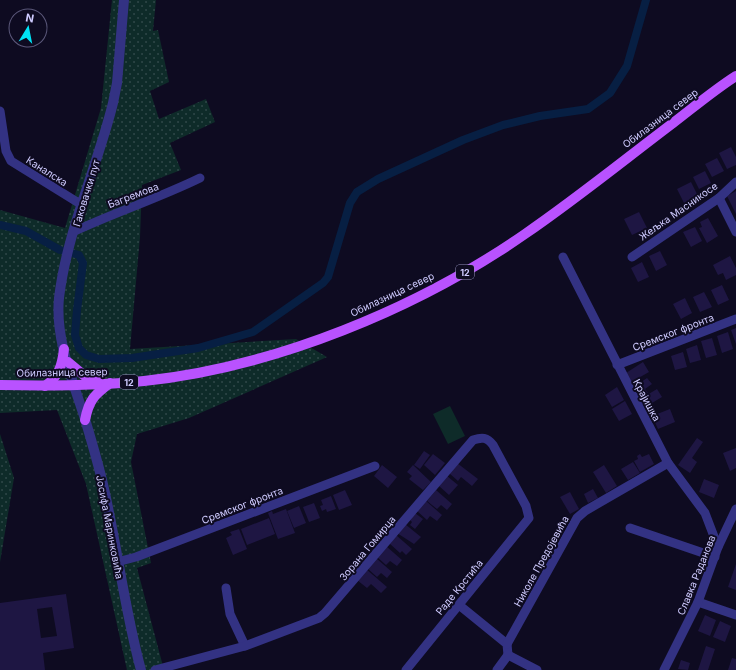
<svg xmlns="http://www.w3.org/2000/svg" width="736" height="670" font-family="Inter,sans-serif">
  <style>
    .grass { fill: url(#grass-dots) }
    .pitch { fill: #0e2b29 }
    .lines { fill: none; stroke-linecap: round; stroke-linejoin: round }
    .canal { stroke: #071f43; stroke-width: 8 }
    .building { fill: #1e1643; fill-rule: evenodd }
    .minor { stroke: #333283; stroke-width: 9 }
    .tertiary { stroke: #333283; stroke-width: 10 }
    .primary { stroke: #b952ff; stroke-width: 10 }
    .labels { text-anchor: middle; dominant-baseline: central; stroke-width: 4; stroke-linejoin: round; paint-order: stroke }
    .shield { fill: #0e0b21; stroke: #9591bc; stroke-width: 1 }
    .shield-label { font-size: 9px; font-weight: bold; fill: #cfcbff }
    .street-label { font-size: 10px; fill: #cfcbff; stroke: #0e0b21 }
  </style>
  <defs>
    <pattern id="grass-dots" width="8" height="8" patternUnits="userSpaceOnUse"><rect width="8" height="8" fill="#0e2b29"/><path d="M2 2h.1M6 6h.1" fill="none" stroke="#304849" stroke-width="1.8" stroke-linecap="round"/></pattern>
  </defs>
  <rect width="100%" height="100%" fill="#0e0b21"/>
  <g class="grass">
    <path d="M112,0h44l-3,31 5,-1 11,52 -19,9 9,28 47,-20 9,23 -45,21 11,27 -39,15 -2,52 -10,112 166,-10 31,18 -138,61 -52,16 -6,28 20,101 -14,5 27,102h-37l-41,-186 -29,-74 -57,3v-203l65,18 36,-120z"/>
    <path d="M0,434l14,44 -14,84z"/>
  </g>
  <path class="pitch" d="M450,406l15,30 -17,8 -15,-30z"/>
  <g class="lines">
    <path class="canal" d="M0,225l26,6 34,19 19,5 4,8 -6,47 -2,25 4,13 7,7 13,4 33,-1 66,-10 55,-16 70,-49 5,-6 22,-74 7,-11 21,-13 85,-39 40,-15 37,-9 48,-7 22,-16 17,-27 19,-66"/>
  </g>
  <g class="building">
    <path d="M731,147l5,10v8l-9,4 -8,-16z"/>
    <path d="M717,158l7,13 -12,6 -7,-13z"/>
    <path d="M705,171l6,12 -12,6 -6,-12z"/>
    <path d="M691,182l8,16 -14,7 -8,-16z"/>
    <path d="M736,191v23l-9,-18z"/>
    <path d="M639,212l8,16 -15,7 -8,-16z"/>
    <path d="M708,218l10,18 -11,7 -8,-15 3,-1 -2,-5z"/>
    <path d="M695,227l7,14 -11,6 -8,-15z"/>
    <path d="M660,251l7,14 -11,6 -7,-15z"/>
    <path d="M730,256l6,12v7l-10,5 -3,-7 -5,2 -5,-10z"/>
    <path d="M642,262l7,15 -11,5 -7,-14z"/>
    <path d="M722,285l7,15 -11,5 -7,-15z"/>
    <path d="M704,292l8,15 -12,5 -7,-15z"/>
    <path d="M685,298l7,15 -11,6 -8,-15z"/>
    <path d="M736,328v16l-5,-14z"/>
    <path d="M728,332l5,17 -11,4 -5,-17z"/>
    <path d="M712,338l5,17 -11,3 -5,-17z"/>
    <path d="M697,345l4,15 -11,3 -4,-14z"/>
    <path d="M683,352l4,15 -12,3 -4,-14z"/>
    <path d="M643,362l6,10 -21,12 -5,-9z"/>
    <path d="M647,378l5,6 -7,5 3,4 -6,4 -4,-5 -3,2 -4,-5z"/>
    <path d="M617,387l7,13 -12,7 -7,-12z"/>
    <path d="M657,389l5,8 -10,6 3,5 -10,6 -8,-13z"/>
    <path d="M625,401l7,13 -13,7 -7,-12z"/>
    <path d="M670,409l5,13 -17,7 -6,-13z"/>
    <path d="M697,438l6,4 -11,16 5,4 -7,11 -12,-8z"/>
    <path d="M736,448v20l-6,3 -7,-18z"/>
    <path d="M424,451l6,4 -10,14 -6,-4z"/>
    <path d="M433,454l12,9 -10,12 -11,-10z"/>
    <path d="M640,454l2,3 7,-3 5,10 -14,8 -6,-11 4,-2 -1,-3z"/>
    <path d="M633,462l7,11 -12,7 -7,-11z"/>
    <path d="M457,463l21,16 -6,7 -11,-9 -3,4 -9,-8z"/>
    <path d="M382,465l15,12 -9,11 -14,-12z"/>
    <path d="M413,465l18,17 -8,8 -14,-11 3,-3 -5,-4z"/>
    <path d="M604,465l13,21 -11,7 -13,-21z"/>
    <path d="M447,476l11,9 -9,10 -10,-9z"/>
    <path d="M704,479l15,6 -5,13 -15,-6z"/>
    <path d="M593,489l5,9 -10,5 -4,-9z"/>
    <path d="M345,490l7,15 -13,5 -6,-15z"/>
    <path d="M436,490l16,14 -5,6 -6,-5 -4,4 -10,-8z"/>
    <path d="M570,492l9,17 -9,5 -10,-17z"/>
    <path d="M331,496l5,13 -9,3 -1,-3 -4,2 -2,-5 3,-1 -2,-5z"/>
    <path d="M426,501l16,14 -5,6 -7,-5 -3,4 -10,-9z"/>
    <path d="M314,503l6,15 -11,4 -6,-15z"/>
    <path d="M299,506l7,17 -12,5 -7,-17z"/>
    <path d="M286,509l9,24 -17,6 -10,-26 4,-2 1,3z"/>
    <path d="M415,513l8,6 -8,10 -5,-4 2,-3 -2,-2z"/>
    <path d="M269,518l6,16 -28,11 -6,-16z"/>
    <path d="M405,524l16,13 -7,7 -17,-11z"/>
    <path d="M239,529l8,20 -14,6 -7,-17 6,-3 -2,-3z"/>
    <path d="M396,535l16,14 -6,6 -4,-4 -2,2 -11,-10z"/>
    <path d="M386,546l16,14 -5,6 -7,-5 -4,4 -9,-8z"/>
    <path d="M376,558l16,14 -5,6 -6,-5 -4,4 -10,-9z"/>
    <path d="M736,564v26l-8,-3z"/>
    <path d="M366,569l21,18 -6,6 -10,-9 -4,4 -10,-8z"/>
    <path d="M66,594l8,54 -31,5 2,17h-45v-67zM52,607l5,29 -16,2 -4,-29z"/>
    <path d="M705,615l11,5 -6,16 -12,-5z"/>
    <path d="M720,621l11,5 -6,16 -12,-5z"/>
    <path d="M706,646l9,3 -7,21h-10z"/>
    <path d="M732,658l4,1v11h-8z"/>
    <path d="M681,660l9,3 -2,7 -10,-1z"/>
  </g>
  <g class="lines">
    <g class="minor">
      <path d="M0,111l6,40 5,10 71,44"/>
      <path d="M719,198l17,34"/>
      <path d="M75,231c41,-19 84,-33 125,-53"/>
      <path d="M563,257l105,206 37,50 13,34"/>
      <path d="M632,257l87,-59 17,-16"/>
      <path d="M617,365l119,-46"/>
      <path d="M630,528l85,29"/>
      <path d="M117,562l19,-5 239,-91"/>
      <path d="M226,588l4,26 15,32"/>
      <path d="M698,602l38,13"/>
      <path d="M459,605l48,39 1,11"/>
      <path d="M507,644l70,-126 8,-7 83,-48"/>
      <path d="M155,670l90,-24 74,-28 6,-5 148,-173c9,-3 14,-3 20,5l33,61 3,12 -123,152"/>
      <path d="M497,670l11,-15 29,15"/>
      <path d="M664,670l34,-68 20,-55 18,-38"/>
    </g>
    <path class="tertiary" d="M124,0l-7,83 -4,20c-16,65 -46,128 -54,195 -4,41 14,83 26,121 6,20 12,41 17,61 15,63 22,128 39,190"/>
    <g class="primary">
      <path d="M68,362l18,15 14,4"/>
      <path d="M0,385c48,1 96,1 144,-4 131,-14 273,-72 381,-147 51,-35 99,-74 148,-111 21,-16 41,-33 63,-47"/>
      <path d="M45,386c14,-10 17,-20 19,-37"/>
      <path d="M85,420c4,-20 9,-25 25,-37"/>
    </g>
  </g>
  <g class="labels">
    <g class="shield">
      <rect x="456" y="265" width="18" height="14" rx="3"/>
      <rect x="120" y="375" width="18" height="14" rx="3"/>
    </g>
    <g class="shield-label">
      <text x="465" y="272">12</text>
      <text x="129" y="382">12</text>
    </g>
    <g class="street-label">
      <text transform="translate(660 118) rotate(-37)">Обилазница север</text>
      <text transform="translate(47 171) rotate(32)">Каналска</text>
      <text transform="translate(86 193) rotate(-73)">Гаковачки пут</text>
      <text transform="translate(133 195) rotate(-21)">Багремова</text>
      <text transform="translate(678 211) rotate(-35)">Жељка Масникосе</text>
      <text transform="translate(392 294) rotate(-25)">Обилазница север</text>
      <text transform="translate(673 332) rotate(-21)">Сремског фронта</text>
      <text transform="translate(62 372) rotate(-1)">Обилазница север</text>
      <text transform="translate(647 400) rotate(62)">Крајишка</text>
      <text transform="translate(242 505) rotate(-21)">Сремског фронта</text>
      <text transform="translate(110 527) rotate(79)">Јосифа Маринковића</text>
      <text transform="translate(367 548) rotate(-50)">Зорана Гомирца</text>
      <text transform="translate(541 561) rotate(-61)">Николе Предојевића</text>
      <text transform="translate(696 575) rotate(-68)">Славка Раданова</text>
      <text transform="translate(459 587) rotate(-51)">Раде Крстића</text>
    </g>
  </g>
  <g transform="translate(28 28) rotate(10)"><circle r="19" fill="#0e0b21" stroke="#5b587a"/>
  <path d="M0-3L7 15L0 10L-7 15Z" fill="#00e4f6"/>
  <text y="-6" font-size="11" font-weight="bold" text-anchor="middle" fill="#cfcbff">N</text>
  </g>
</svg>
